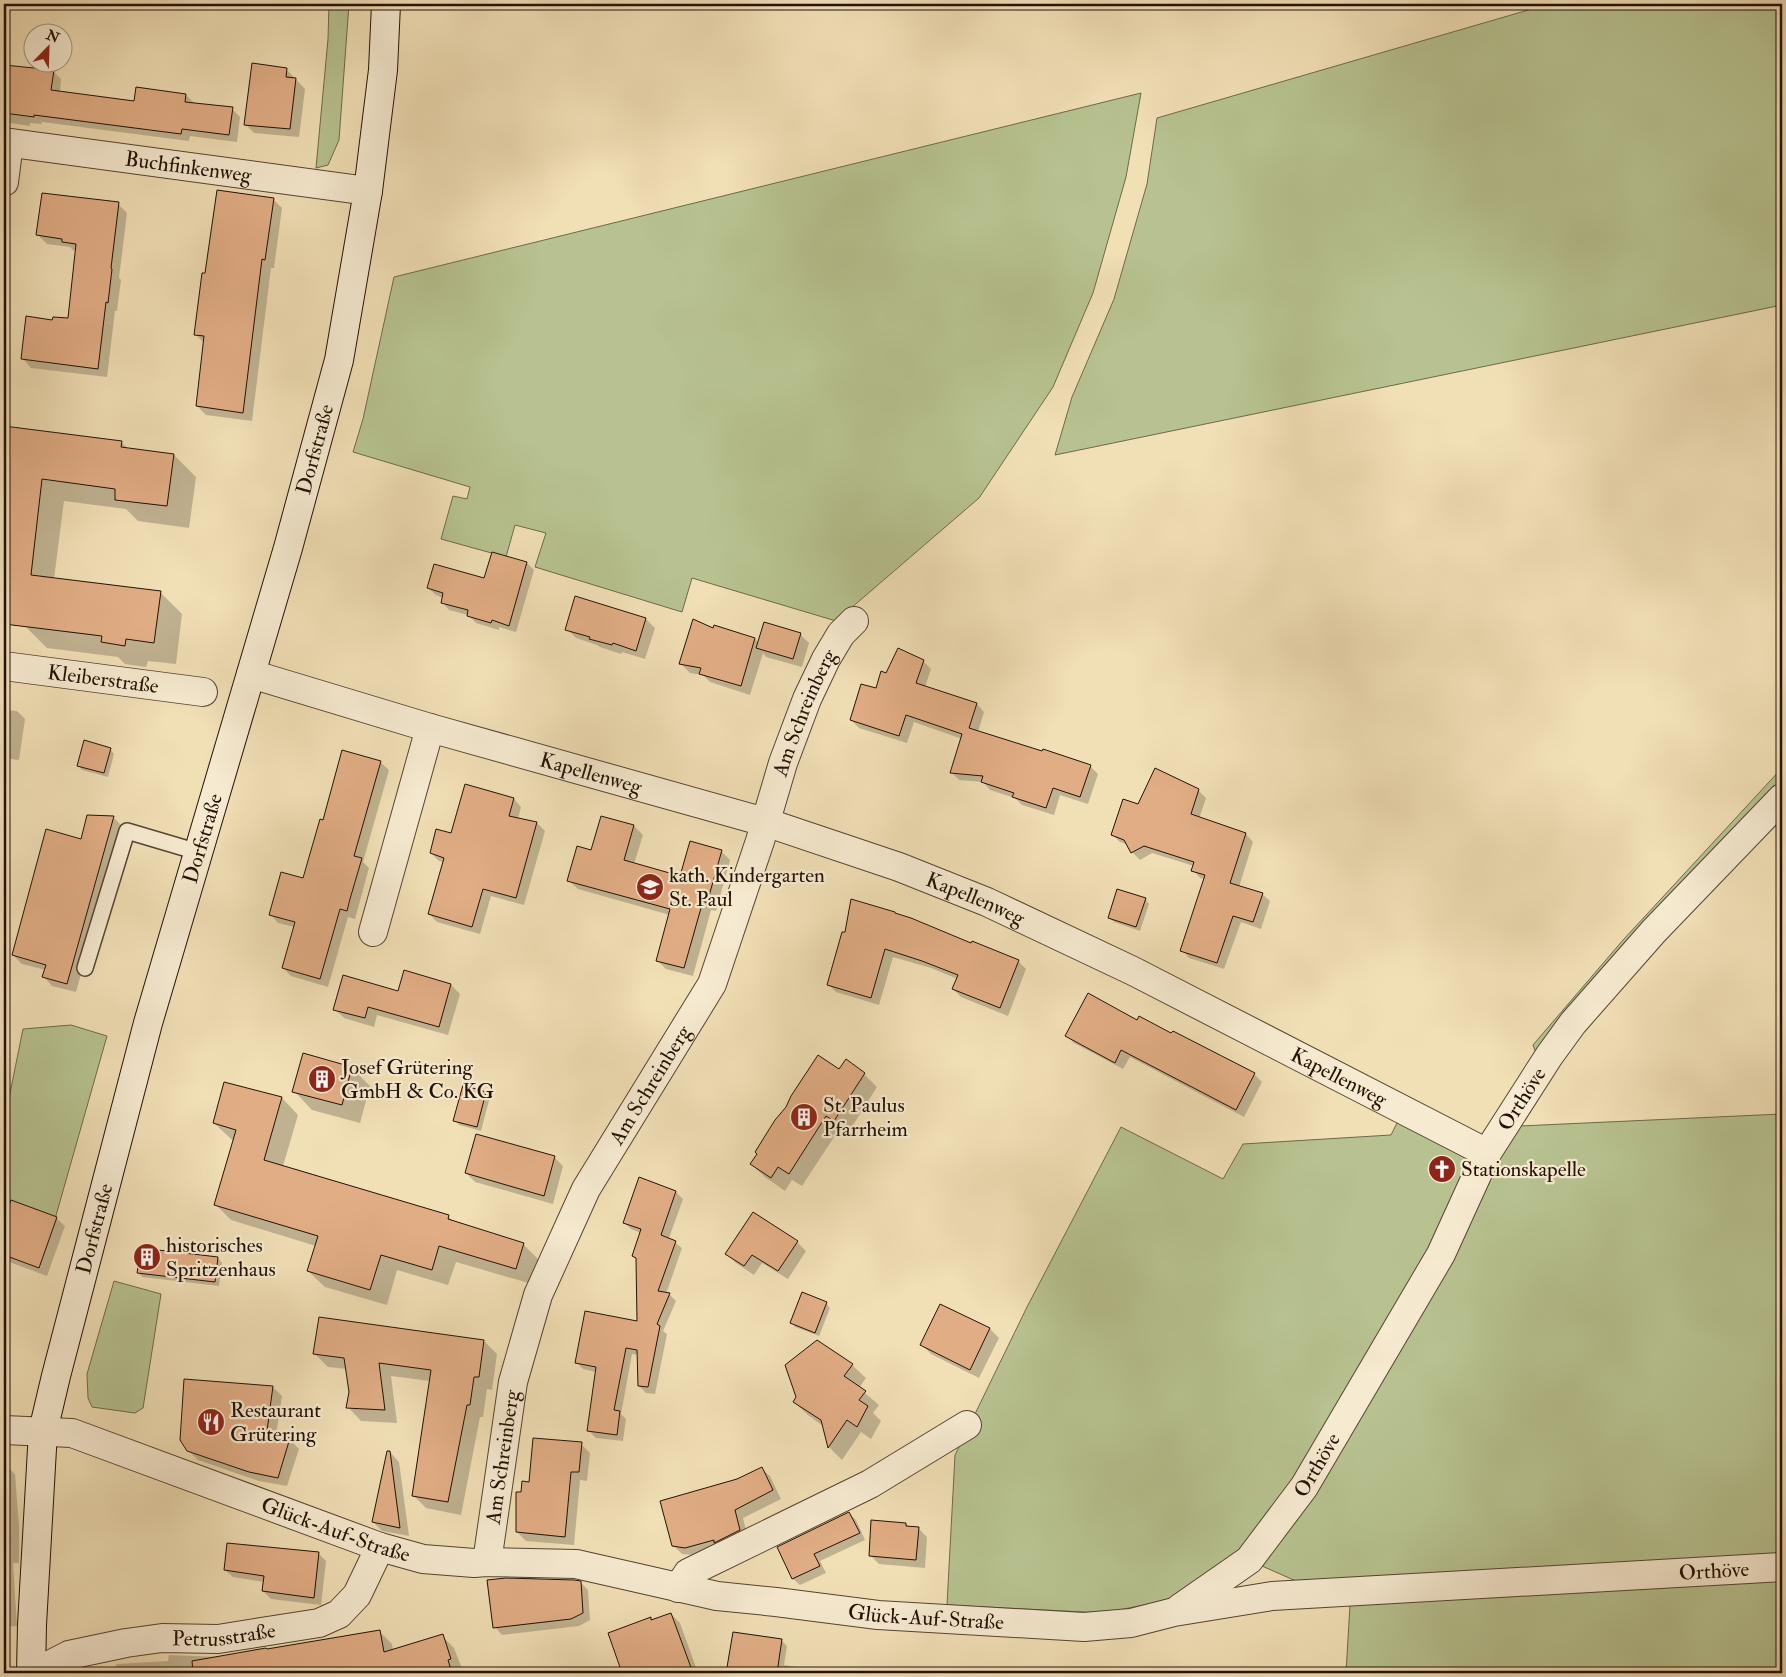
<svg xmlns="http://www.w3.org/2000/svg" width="1786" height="1677" font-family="'IM FELL Double Pica',serif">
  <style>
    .green { fill: #b7c290; stroke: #6d6a4a }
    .shadow { fill: #0003 }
    .building { fill: #e1ad85; stroke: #231104 }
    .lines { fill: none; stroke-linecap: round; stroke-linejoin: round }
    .lane-casing { stroke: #564430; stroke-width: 18 }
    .street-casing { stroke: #564430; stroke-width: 30 }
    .secondary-casing { stroke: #231104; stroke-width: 30 }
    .lane { stroke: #f6ead0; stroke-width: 15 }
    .street { stroke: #f6ead0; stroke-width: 28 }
    .secondary { stroke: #f6ead0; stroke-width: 28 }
    .labels { text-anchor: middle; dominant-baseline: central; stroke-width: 4.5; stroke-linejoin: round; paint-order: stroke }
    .street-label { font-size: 21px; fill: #231104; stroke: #f6ead0 }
    .poi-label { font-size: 21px; fill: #231104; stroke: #f6ead0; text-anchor: start }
  </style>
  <rect width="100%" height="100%" fill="#f1dfb6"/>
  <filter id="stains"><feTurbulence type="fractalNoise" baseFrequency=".004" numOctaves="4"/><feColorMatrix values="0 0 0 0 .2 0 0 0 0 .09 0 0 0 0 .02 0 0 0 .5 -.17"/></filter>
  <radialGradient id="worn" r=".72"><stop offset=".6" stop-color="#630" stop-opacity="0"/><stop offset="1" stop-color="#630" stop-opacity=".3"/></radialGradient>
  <g class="green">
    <path d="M329,4h20l-10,136 -11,25 -12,3 12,-129z"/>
    <path d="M1549,4h233v301l-727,150 17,-58 42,-98 33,-115 10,-66z"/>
    <path d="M1141,93l-15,84 -33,116 -40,94 -74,111 -143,123 -144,-43 -10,34 -147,-45 11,-34 -31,-8 -9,32 -65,-18 12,-43 14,3 3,-12 -117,-35 10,-33 31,-142z"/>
    <path d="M1782,768v18l-244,273 -5,-14 90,-105z"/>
    <path d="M71,1025l36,11 -52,183 -51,-19v-77l19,-94z"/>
    <path d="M1782,1114v559h-436l4,-68 -88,-39 54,-74 181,-333 23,-33z"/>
    <path d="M1398,1121l67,34 3,6v6l-35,81 -136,235 -59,69 -68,48 -67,13 -156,-8 8,-150 72,-148 94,-180 102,52 20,-35 148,-9z"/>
    <path d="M114,1281l47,13 -18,114 -8,5 -43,-6 -4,-9 -1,-24z"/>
  </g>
  <g class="shadow">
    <path d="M4,65l49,6 8,8 -1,13 75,10 51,-7 8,8 38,6 8,8 -3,25 -47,-6 -1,5 -147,-19 -1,2 -11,-1v3l-26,-4z"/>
    <path d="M286,69l19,20 -6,48 -45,-4 -9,-9z"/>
    <path d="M273,199l9,9 -8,60h-3l-19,153 -46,-6 -9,-9 8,-62 -10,-10 11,-60z"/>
    <path d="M118,204l9,9 -8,65 2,2 -4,31h-2l-8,66 -76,-9 -9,-10 31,-37 16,-1 8,-69 -4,-1 -3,-3 -23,-3 -9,-9z"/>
    <path d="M4,428l117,14 8,8 45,5 22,22 -7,51 -51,-7 -12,-12 -62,-8 -10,78 106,13 22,22 -6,50 -28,-3 -2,6 -21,-3 -7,-7 -71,-9 -22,-22 1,-8 -22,-3z"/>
    <path d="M527,563l7,7 -18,62 -17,-5v3l-23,-7 -8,-8 -19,-5 -7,-8 1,-4 -7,-3 -8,-7 57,-8z"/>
    <path d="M646,619l9,9 -10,31 -23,-7 -1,2 -21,-7 -3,-2 -21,-7 -9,-9z"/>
    <path d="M715,627l40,12 4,4 41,-9 9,9 -7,24 -36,-10 -3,-4 -13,42 -40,-13 -7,-7 -13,-2 -9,-9z"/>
    <path d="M923,661l8,8 -6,18 52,17 7,8 -6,20 112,34 8,8 -10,30 -28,-9 -6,20 -32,-10 -7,-7 -25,-8 -7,-8 -24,-2 -8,-8 11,-33 -48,-17 -7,21 -48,-15 -8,-8 26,-30 10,-16z"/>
    <path d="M4,710l13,1 8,8 -6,41 -15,-2z"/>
    <path d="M110,749l4,5 -6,23 -26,-7 -4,-5z"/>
    <path d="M380,762l9,8 -26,92 6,6 -14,51 -7,-2 -20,70 -37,-11 -8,-8 11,-41 -16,-4 -8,-9 34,-34 20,-59z"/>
    <path d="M1198,790l8,8 -7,21 47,15 7,8 -14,45 23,7 8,7 -9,28 -20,-7 -17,47 -35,-11 -7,-8 23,-71 -5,-1 -7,-8 1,-4 -42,-13 -12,7 -8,-8 -3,-7 -9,-3 -7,-7 26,-29z"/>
    <path d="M514,799l7,8 -3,12 19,4 8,8 -21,74 -33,-9 -11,38 -43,-12 -8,-8 15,-52 -5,-1 -8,-8 21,-18z"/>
    <path d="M113,817l9,9 -46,166 -24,-6 -8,-9 2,-7 -24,-6 -9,-9 69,-115z"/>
    <path d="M602,817l32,9 9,9 -9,29 47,13 40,-26 9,9 -14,51 -5,-1 -18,66 -27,-7 -9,-9 13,-45 -92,-26 -10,-9 24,-28z"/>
    <path d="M1145,899l4,5 -9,27 -26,-9 -5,-4z"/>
    <path d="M895,913l76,32 47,16 8,8 -18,47 -47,-19 -8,-8 5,-10 -27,-11 -38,-11 -14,48 -43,-13 -8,-8z"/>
    <path d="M451,985l9,9 -12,41 -71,-20 -3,12 -30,-9 -9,-9 64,-16z"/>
    <path d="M1138,1022l116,52 8,8 -18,35 -114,-60 -7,12 -49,-26 -8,-8z"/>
    <path d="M304,1055l48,13 18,18 -10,37 -48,-13 -18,-19z"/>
    <path d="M839,1071l25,3 13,13 -29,46 -8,-5 -38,58 -10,-6 -7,11 -20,-14 -14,-13 7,-10z"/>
    <path d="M486,1093l4,4 -9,34 -22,-6 -4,-5z"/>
    <path d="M282,1098l16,17 -15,51 165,50 7,7 68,21 16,16 -7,24 -76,-22 -8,23 -51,-15 -10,35 -62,-18 -17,-16 8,-25 -85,-26 -16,-16 19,-64 -3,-1 -17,-16z"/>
    <path d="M554,1157l9,9 -10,38 -78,-22 -9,-9z"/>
    <path d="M676,1192l7,7 -14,39 13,10 -16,46 4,1 6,6 -13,30 4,3 -12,60 -9,-1 -7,-7v-31l-7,-1 -11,60 5,5 -3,22 -27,-3 -7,-7 7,-59 -13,-3 -7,-7 62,-39 -1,-63 -4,-4 8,-23 -10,-4 -7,-7z"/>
    <path d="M4,1198l52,20 9,8 -18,50 -43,-16z"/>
    <path d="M797,1242l9,9 -18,28 -26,-16 -8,12 -18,-12 -9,-9z"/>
    <path d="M218,1258l4,5 -3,23 -77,-9 -4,-5z"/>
    <path d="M826,1303l4,5 -11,28 -24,-9 -4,-5z"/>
    <path d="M941,1305l49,24 9,9 -20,40 -48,-24 -9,-9z"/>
    <path d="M484,1341l13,13 -5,36 -5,-1 -4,28h-3l-19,98 -35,-7 -13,-13 17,-114 -39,-5 6,47 -36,-2 -13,-14 2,-15 -3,-23 -19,-2 -13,-13z"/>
    <path d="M852,1365l14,13 -7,10 20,17 -6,8 8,8 -10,18 -10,-7 -19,28 -13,-13 -6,-21 -15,-11 -14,-13 3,-5z"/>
    <path d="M273,1387l9,9 -6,39 14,5 9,9 -12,37 -28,-5 -61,-21 -10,-10z"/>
    <path d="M581,1444l9,9 -3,28 -7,-1 -6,65 -48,-4 -9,-9 5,-39z"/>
    <path d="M390,1452l9,10 10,74 -27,-5 -9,-9z"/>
    <path d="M4,1464l11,10 4,52v37h-6l4,63 -13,1z"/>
    <path d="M761,1468l9,8 11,23 -38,19 5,20 -54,17 -12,-1 -8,-8 64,-66z"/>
    <path d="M849,1513l7,7 9,20 -45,21 6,12 -26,12 -7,-6 -15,-31z"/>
    <path d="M906,1524l2,3 10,1 9,9 -2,31 -46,-4 -9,-9z"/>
    <path d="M319,1554l7,7 -5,44 -50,-6 -8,-8 1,-9 -31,-5 -8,-7z"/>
    <path d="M580,1582l8,8 2,30 -11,6 -77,9 -7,-8z"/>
    <path d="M671,1614l9,9 18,50h-71l-5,-5 28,-49 2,2z"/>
    <path d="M380,1632l12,12 1,6 49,-14 12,12 9,23 -4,1 1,1h-343l-1,-9 52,-3 1,-6 50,2z"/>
    <path d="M734,1633l47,7 6,6 -3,19 18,3 6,5h-80z"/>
    <path d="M906,1671l39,2h-39z"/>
  </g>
  <g class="building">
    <path d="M252,63l35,5 -1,9 10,1 -6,51 -46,-4z"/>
    <path d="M4,65l50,5 -3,20 83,11 2,-14 50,7 -1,8 48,5 -4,28 -47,-6 -1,5 -147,-19v2l-30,-4z"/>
    <path d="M217,190l57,8 -9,62 -3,-1 -19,154 -47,-7 8,-70 -10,-1 8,-62h3z"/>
    <path d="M42,193l77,9 -8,66 1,1 -4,34 -2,-1 -8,67 -77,-10 5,-43 26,4 1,-3 15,1 8,-74 -14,-2v-3l-26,-4z"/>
    <path d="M4,426l118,15 -1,6 53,7 -7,52 -52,-6v-11l-73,-10 -11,96 130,16 -7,52 -28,-4 -1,7 -24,-4 1,-6 -98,-12z"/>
    <path d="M492,552l35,10 -18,64 -17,-6 -1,3 -24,-7 1,-6 -27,-7 2,-10 -16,-5 7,-24 50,14z"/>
    <path d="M575,596l71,22 -10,33 -23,-8 -1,2 -23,-6 1,-2 -25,-7z"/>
    <path d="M693,619l20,9 1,-3 41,13 -14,48 -42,-12 2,-6 -22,-4z"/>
    <path d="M764,622l37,11 -8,26 -37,-11z"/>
    <path d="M898,648l26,12 -8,23 61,20 -8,25 73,23 1,-2 48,16 -11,32 -27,-9 -7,20 -34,-11 2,-4 -33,-11 2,-6 -33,-3 12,-39 -56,-19 -7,21 -49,-16 11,-36 15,4 5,-17 5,2z"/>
    <path d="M84,740l27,8 -7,25 -27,-7z"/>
    <path d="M342,750l39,11 -27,95 8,2 -12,41 -3,12 -7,-2 -20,70 -38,-11 13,-46 -26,-7 12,-43 22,6 17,-59 3,1z"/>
    <path d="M1155,768l44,21 -8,25 55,19 -16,50 33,10 -10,29 -20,-6 -16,47 -37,-12 25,-76 -14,-4 3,-9 -50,-16 -13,7 -7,-13 -13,-5 12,-36 15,5z"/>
    <path d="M465,784l49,14 -5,18 28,6 -21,76 -33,-9 -11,38 -44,-13 16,-56 -14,-5 6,-24 15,4z"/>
    <path d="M87,815l27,1 -47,168 -25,-7 4,-12 -34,-10 34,-126 35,10z"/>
    <path d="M601,816l33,9 -10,35 56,16 10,-35 32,9 -15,53 -4,-2 -19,67 -28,-7 14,-52 -103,-28 10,-35 14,4z"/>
    <path d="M1117,889l29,9 -10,29 -28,-9z"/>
    <path d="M851,899l44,13v1l16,5 60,25 1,-2 47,19 -19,48 -48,-19 6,-14 -36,-14 -37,-12 -14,49 -44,-13 15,-53h3z"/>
    <path d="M404,970l47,14 -12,43 -71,-20 -3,11 -32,-8 10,-35 55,16z"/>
    <path d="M1088,993l49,27 2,-4 32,17 2,-2 82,42 -19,37 -115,-60 -6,13 -50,-27z"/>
    <path d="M303,1053l49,14 -10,38 -50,-13z"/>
    <path d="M818,1055l21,14 7,-10 19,14 -31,48 -8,-5 -37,58 -11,-7 -7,11 -21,-14 7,-10 -2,-2 20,-32 11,-13 5,-11z"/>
    <path d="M224,1082l58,15 -18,63 185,55 -1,4 76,24 -8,26 -77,-23 -7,24 -51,-15 -11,35 -63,-19 11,-35 -104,-31 22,-75 -23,-7z"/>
    <path d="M463,1085l23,7 -9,35 -24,-6z"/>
    <path d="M476,1134l79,22 -11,40 -79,-23z"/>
    <path d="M639,1177l37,14 -15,44 15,6 -18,50 12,2 -13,31 3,2 -12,61 -10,-1 -1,-36 -11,-2 -12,62 6,1 -3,24 -30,-4 9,-64 -21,-4 10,-52 52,10 -1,-63 -4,-2 9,-27 -18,-6z"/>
    <path d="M11,1200l46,17 -18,51 -35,-13v-34z"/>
    <path d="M753,1212l45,29 -20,30 -26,-16 -8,11 -19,-12z"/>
    <path d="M141,1248l77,9 -3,25 -78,-9z"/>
    <path d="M802,1292l25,10 -12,31 -25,-10z"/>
    <path d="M940,1304l50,24 -20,42 -50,-25z"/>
    <path d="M319,1317l165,23 -5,37h-5l-4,28h-3l-19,97 -36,-6 19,-126 -52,-7 6,47 -39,-2 3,-16 -5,-34 -31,-4z"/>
    <path d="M817,1340l36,24 -9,12 22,15 -7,9 9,6 -11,21 -10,-7 -19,28 -7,-28 -28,-18 3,-5 -11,-32z"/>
    <path d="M184,1379l89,7 -6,45 23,7 -12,40 -29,-6 -62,-21 -7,-11z"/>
    <path d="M533,1438l49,4 -3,30h-8l-6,65 -49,-5v-40h5l1,-11 7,1z"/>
    <path d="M387,1451h3l10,77 -28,-6z"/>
    <path d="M762,1467l11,23 -38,20 5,20 -26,13v-3l-29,8 -13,-2 -12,-45 77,-22z"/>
    <path d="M849,1512l11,21 -46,21 6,12 -28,13 -15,-32z"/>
    <path d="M871,1520l35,3v3l13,1 -3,33 -47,-4z"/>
    <path d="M227,1543l92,9 -5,46 -52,-7 2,-15 -40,-6z"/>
    <path d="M506,1578l68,2 7,1 2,32 -12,6 -78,9 -6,-48z"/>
    <path d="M671,1613l22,60h-71l-14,-40 43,-16v3z"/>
    <path d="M380,1630l4,22 59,-18 8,25 -3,1 4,13h-259l-1,-12 74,-13 1,1z"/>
    <path d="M733,1632l49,7 -5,34h-51z"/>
  </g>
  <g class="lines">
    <g class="lane-casing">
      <path id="lane" d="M85,968l42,-137 71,21"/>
    </g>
    <g class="street-casing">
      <g id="street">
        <path id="s1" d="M4,142l364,49"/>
        <path d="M4,182l5,-39"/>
        <path id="s2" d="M4,666l199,26"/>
        <path id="s3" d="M251,674l179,54 335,94 134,45 88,35 146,69 354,182"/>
        <path d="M373,932l57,-204"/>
        <path id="s4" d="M4,1430l68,3 308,114 43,12 51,4 13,-1 89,2 141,32 59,6 102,13 206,12 47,-4 43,-11 98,-16 510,-29"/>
        <path id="s5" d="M487,1562l26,-180 25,-87 48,-106 126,-205 48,-143 23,-78 24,-64 19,-40 15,-25 13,-13"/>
        <path d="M678,1588l10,-15 182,-89 97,-59"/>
        <path id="s6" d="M1180,1608l69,-48 55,-73 137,-233 46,-101 62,-97 24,-33 81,-92 128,-133"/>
        <path id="s7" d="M34,1673l35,-18 57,-12 36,-5 56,1 101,-16 20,-9 18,-19 23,-48"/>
      </g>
    </g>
    <g class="secondary-casing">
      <g id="secondary">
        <path id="s8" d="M31,1673l1,-48 11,-194 13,-55 92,-353 140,-475 51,-188 29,-169 15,-121 3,-66"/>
      </g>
    </g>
    <use href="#lane" class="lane"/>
    <use href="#street" class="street"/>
    <use href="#secondary" class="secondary"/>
  </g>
  <defs>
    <g id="school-disc" transform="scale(1.4375)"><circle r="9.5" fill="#8f2418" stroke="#f6ead0"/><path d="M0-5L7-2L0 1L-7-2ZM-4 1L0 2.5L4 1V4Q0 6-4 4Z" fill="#fff"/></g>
    <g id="building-disc" transform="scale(1.4375)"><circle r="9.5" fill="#8f2418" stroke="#f6ead0"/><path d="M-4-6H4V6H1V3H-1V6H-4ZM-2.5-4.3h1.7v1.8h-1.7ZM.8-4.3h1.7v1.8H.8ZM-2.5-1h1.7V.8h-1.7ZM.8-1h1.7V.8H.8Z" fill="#fff"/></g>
    <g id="church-disc" transform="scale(1.4375)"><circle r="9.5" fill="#8f2418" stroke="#f6ead0"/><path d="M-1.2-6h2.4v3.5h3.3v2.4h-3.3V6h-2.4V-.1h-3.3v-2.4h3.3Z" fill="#fff"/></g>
    <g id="restaurant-disc" transform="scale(1.4375)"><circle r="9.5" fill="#8f2418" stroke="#f6ead0"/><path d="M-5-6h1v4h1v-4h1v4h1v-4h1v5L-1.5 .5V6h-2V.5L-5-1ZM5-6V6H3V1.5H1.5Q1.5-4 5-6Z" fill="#fff"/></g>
  </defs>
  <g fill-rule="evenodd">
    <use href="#school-disc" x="650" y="887"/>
    <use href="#building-disc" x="322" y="1079"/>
    <use href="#building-disc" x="804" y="1117"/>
    <use href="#church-disc" x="1442" y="1169"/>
    <use href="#building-disc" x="147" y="1257"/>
    <use href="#restaurant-disc" x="211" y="1422"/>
  </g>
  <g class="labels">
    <g class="street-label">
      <text stroke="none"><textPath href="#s1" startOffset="186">Buchfinkenweg</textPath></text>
      <text stroke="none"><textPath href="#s8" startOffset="1261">Dorfstraße</textPath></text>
      <text stroke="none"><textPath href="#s2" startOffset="100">Kleiberstraße</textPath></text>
      <text stroke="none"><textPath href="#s5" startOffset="916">Am Schreinberg</textPath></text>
      <text stroke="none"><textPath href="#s3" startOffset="354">Kapellenweg</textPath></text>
      <text stroke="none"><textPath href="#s8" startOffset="856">Dorfstraße</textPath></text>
      <text stroke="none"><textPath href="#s3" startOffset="759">Kapellenweg</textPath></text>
      <text stroke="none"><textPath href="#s3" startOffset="1164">Kapellenweg</textPath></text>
      <text stroke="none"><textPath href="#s5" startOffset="511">Am Schreinberg</textPath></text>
      <text stroke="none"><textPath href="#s6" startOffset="621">Orthöve</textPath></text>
      <text stroke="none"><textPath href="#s8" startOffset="451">Dorfstraße</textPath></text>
      <text stroke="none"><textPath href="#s5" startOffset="106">Am Schreinberg</textPath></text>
      <text stroke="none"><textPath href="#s6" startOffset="201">Orthöve</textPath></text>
      <text stroke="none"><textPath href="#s4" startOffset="349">Glück-Auf-Straße</textPath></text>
      <text stroke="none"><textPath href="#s4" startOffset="1741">Orthöve</textPath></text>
      <text stroke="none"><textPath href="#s4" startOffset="949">Glück-Auf-Straße</textPath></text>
      <text stroke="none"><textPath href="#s7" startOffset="196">Petrusstraße</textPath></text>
    </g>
    <g class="poi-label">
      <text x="669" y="875">kath. Kindergarten<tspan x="669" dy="24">St. Paul</tspan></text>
      <text x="341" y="1067">Josef Grütering<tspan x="341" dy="24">GmbH &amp; Co. KG</tspan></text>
      <text x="823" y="1105">St. Paulus<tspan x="823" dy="24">Pfarrheim</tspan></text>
      <text x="1461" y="1169">Stationskapelle</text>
      <text x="166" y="1245">historisches<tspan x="166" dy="24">Spritzenhaus</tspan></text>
      <text x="230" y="1410">Restaurant<tspan x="230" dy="24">Grütering</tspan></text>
    </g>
  </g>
  <rect width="1786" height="1677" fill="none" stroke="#f1dfb6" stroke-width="20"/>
  <rect x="5" y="5" width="1776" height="1667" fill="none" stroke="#231104" stroke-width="2.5"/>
  <rect x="10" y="10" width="1766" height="1657" fill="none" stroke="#231104"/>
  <g transform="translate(48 48) rotate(23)"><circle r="24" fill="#f6ead0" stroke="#a2937e"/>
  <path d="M0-4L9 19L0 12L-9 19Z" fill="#8f2418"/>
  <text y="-8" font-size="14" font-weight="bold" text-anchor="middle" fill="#231104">N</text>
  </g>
  <rect width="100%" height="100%" filter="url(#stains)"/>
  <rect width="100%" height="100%" fill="url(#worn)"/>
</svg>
